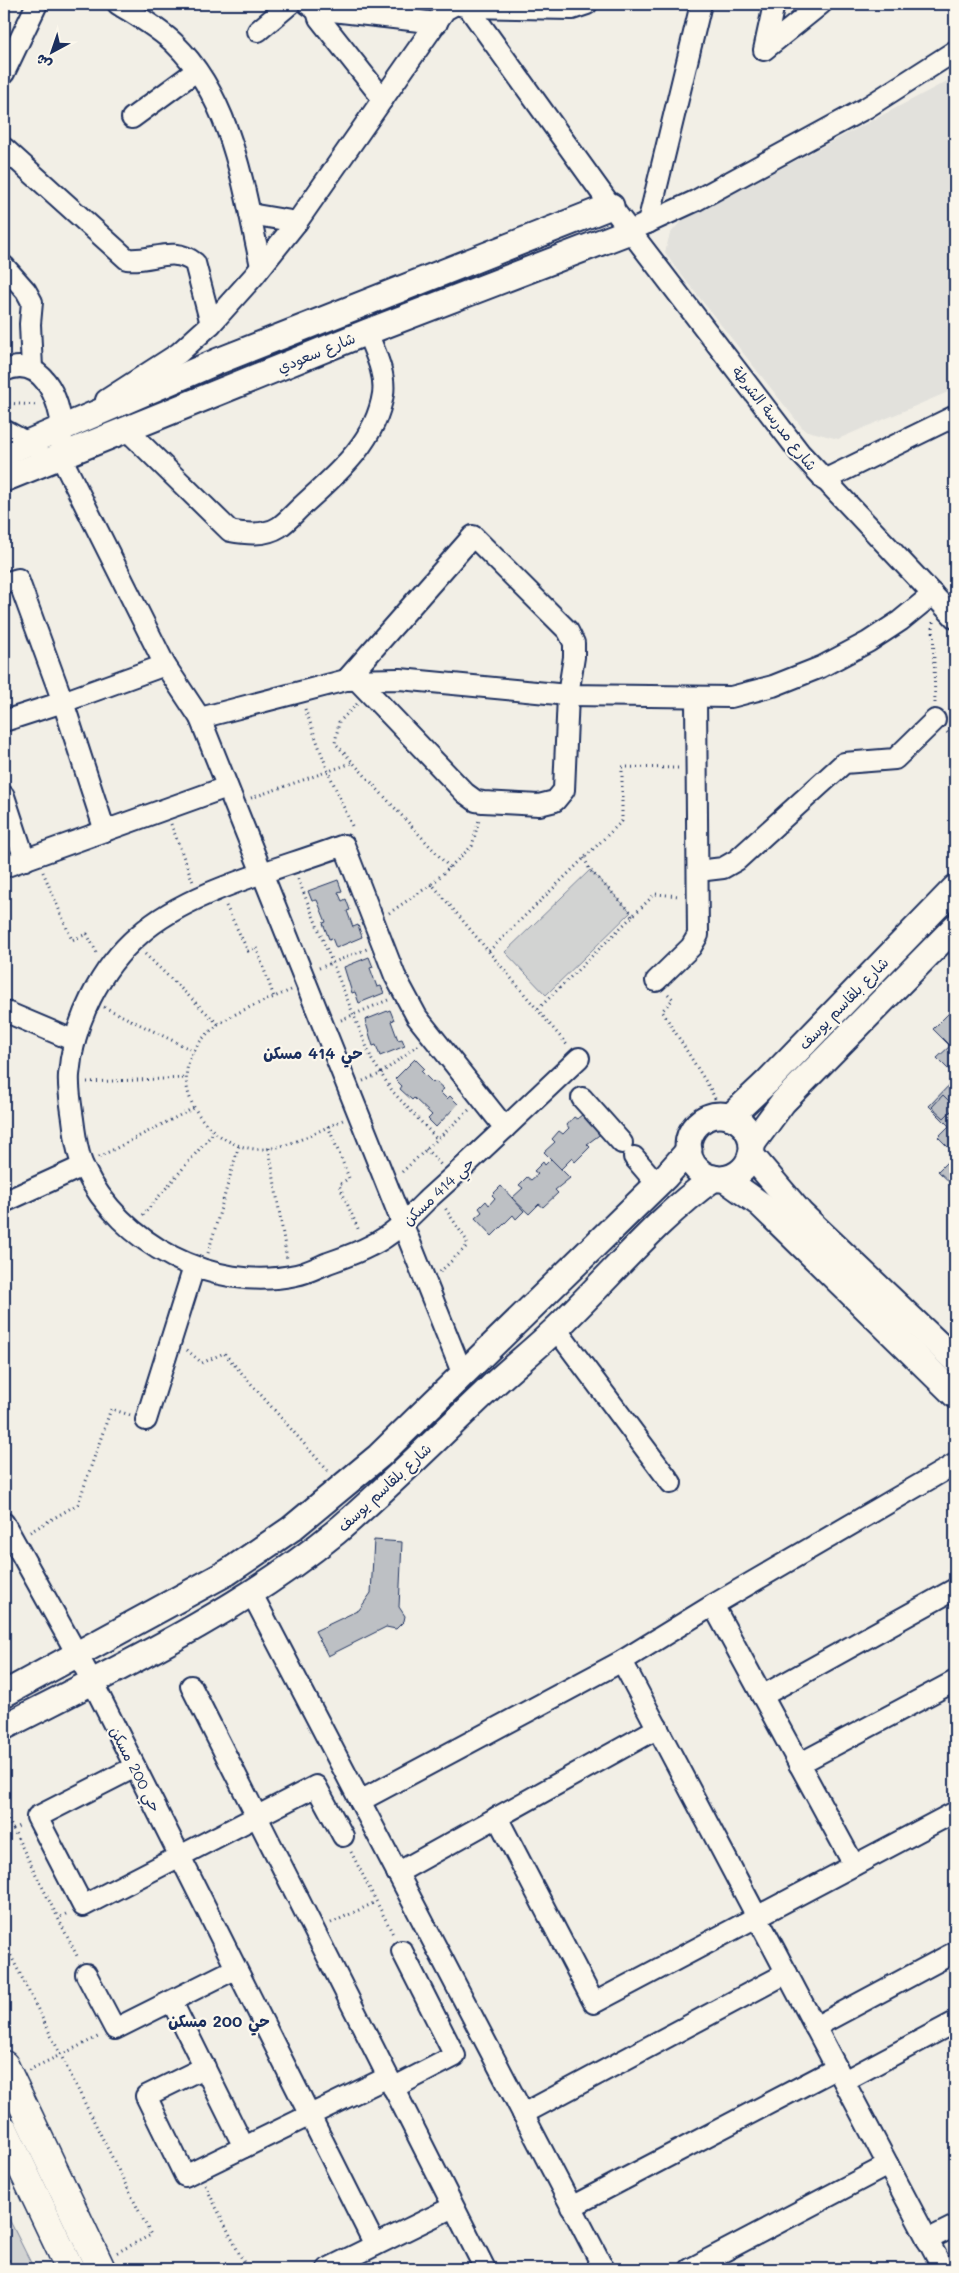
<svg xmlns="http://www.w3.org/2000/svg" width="959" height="2273" font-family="Mali,'Playpen Sans Arabic',sans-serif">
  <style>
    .built { fill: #e2e1dc }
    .green { fill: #d2d3d2; stroke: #768198 }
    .building { fill: #bdc0c4; stroke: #1b2f5e }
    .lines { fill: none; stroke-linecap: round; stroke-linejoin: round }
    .minor-casing { stroke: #1b2f5e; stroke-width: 24 }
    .major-casing { stroke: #1b2f5e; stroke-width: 29 }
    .highway-casing { stroke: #1b2f5e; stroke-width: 31 }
    .path { stroke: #1b2f5e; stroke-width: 3; stroke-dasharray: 1 4; stroke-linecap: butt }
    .minor { stroke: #fbf7ec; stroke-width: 20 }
    .major { stroke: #fbf7ec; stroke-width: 25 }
    .highway { stroke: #fbf7ec; stroke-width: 28 }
    .labels { text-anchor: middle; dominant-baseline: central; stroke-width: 4.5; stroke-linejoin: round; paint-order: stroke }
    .street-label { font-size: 15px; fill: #1b2f5e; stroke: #fbf7ec }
    .neighbourhood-label { font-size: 16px; font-weight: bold; fill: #1b2f5e; stroke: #fbf7ec }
  </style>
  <rect width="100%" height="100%" fill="#f2efe6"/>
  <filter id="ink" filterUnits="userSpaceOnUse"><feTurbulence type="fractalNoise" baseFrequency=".02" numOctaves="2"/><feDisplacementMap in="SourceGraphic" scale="10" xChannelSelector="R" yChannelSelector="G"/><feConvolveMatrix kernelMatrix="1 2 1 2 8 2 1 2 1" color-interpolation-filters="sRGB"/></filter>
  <g filter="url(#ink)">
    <path class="built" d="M955,77v312l-117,50 -34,-9 -132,-167 -7,-11 5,-18 11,-13z"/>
    <g class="green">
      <path d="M590,870l41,42 -85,83 -41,-43z"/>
      <path d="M4,2209l30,60h-30z"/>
    </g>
    <g class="building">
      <path d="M338,880l4,11 -4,1 4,9 4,-2 4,11 -3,1 6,16 5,-2 4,12 -26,11 -4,-10 -3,1 -6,-16 3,-1 -9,-22 -5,1 -4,-10z"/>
      <path d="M369,957l4,10 -3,1 7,19 4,-1 3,7 -25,10 -4,-11 -3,1 -8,-26z"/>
      <path d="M955,1007v69l-18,-18 13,-12 -17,-17z"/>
      <path d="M390,1010l4,10 -3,1 7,19 4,-1 3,7 -25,10 -4,-11 -3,1 -8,-26z"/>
      <path d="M415,1059l9,9 -3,3 12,12 2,-2 9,8 -4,3 7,7 3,-3 8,8 -22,23 -8,-8 4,-4 -18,-17 -2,2 -12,-11 2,-3 -7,-7z"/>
      <path d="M955,1079v108l-17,-16 17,-17 -17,-17 11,-11 -20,-20z"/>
      <path d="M943,1095l12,12 -11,11 -12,-11z"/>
      <path d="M583,1114l19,19 -15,11 3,3 -15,15 -3,-4 -11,11 -17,-17 11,-10 -3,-3 7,-8 4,3 6,-6 -2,-3 7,-8 3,2z"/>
      <path d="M551,1159l19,19 -15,12 3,3 -15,14 -4,-3 -10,10 -17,-16 11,-10 -4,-3 8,-8 4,3 7,-6 -4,-3 9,-9 2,3z"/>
      <path d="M501,1186l23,25 -8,8 -3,-4 -21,21 -17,-18 7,-6 -3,-4 7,-7 3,4 6,-7 -3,-3z"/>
      <path d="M374,1540l28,2 -3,65 6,9 -1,5 -8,8 -10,-2 -58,29 -13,-25 44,-21 12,-17z"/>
    </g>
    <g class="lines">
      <g class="minor-casing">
        <g id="minor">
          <path d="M118,4c19,12 39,23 56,39 59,57 70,148 87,223"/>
          <path d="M308,4l7,5 122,14"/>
          <path d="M315,4l4,14 64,81"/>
          <path d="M774,4l-10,46 57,-46"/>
          <path d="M468,7l104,2 15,-5"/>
          <path d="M258,31l32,-27"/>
          <path d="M4,73l33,-69"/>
          <path d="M132,118l64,-47"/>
          <path d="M4,148l123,111c25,3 46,-14 68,4l16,61"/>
          <path d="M250,214l47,8"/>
          <path d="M648,223l53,-219"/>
          <path d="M630,231l65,-30 171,-93 89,-57"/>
          <path d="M4,266l22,25 6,11 -2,22 2,45"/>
          <path d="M4,371c37,-18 56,28 58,58 0,9 -1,19 -1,28l104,208 35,53 263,657"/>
          <path d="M106,400l73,-47 32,-29 43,-48 43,-54 148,-212 11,-6 12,3 143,199 189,247 155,165"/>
          <path d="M125,428l105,103c16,3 35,5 49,-4 9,-6 17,-16 25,-23 33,-30 72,-63 79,-110 3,-21 -9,-43 -16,-62"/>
          <path d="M4,430l33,18"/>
          <path d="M824,480l131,-64"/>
          <path d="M4,583l14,-4 45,123 102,-37"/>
          <path d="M346,680l127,-144 95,95 6,12v14l-6,38 -4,95 -9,11 -16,4 -56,-3 -7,-1 -11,-8 -108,-113"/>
          <path d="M200,718l146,-38 54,-1 168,16 163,2 42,-11 48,-19 47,-25 32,-21 33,-27"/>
          <path d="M4,721l59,-19 42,129"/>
          <path d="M4,796l21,64"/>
          <path d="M344,845l51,131 22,41 88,111c-25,24 -51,48 -77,71 -17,17 -36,37 -58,47 -13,7 -28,12 -42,17 -10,4 -21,10 -32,12 -83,18 -176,-31 -212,-107 -7,-14 -9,-33 -11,-49 -2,-14 -5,-30 -4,-44 4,-52 31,-107 70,-140 50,-45 142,-66 205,-90z"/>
          <path d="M4,867l223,-80"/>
          <path d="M698,871l25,-3 14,-8 107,-97 51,-4 40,-39"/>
          <path d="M656,981l35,-34 7,-12 -2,-237"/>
          <path d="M4,1011l71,30"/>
          <path d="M582,1098l40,45"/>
          <path d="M505,1128l74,-70"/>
          <path d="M634,1157l23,27"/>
          <path d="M4,1202l79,-36"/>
          <path d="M556,1329l115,154"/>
          <path d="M146,1420l48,-153"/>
          <path d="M4,1523l88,158 283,564"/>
          <path d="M251,1592l353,677"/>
          <path d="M713,1605l141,260"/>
          <path d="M622,1661l321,608"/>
          <path d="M191,1686l294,583"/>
          <path d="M762,1696l193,-107"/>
          <path d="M799,1764l156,-83"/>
          <path d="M135,1767l-98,50 46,89 233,-120 27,50"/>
          <path d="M360,1801l262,-140 91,-56 242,-141"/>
          <path d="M497,1817l97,186 361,-191"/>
          <path d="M397,1873l261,-145"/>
          <path d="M86,1974l29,55 120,-60"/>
          <path d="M172,2002l72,145"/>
          <path d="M815,2027l140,-75"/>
          <path d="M205,2067l-59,29 39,80 203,-99"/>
          <path d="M844,2081l111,-59"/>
          <path d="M393,2088l62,-32 -53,-105"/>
          <path d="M523,2114l264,-141"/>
          <path d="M571,2207l266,-139"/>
          <path d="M927,2240l28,-14"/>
          <path d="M327,2269l126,-62"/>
          <path d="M690,2269l198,-104"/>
        </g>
      </g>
      <g class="major-casing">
        <g id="major">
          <path d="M4,453l212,-91 395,-156"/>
          <path d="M4,479l363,-147 263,-101"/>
          <circle cx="720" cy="1147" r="32"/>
          <path d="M730,1117l37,-35 188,-194"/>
          <path d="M752,1144l31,-42 172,-175"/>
          <path d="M751,1155l50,59 154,146"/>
          <path d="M725,1179l35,25 195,191"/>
          <path d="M4,1694l224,-122 63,-43 88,-73 287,-280 23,-26"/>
          <path d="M4,1727c113,-58 233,-114 332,-195 53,-45 102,-95 153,-143 25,-24 53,-45 77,-70 48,-47 93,-102 148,-141"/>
        </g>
      </g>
      <g class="highway-casing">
        <g id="highway">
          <path d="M4,2065l97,204"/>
          <path d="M4,2130l66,139"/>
        </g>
      </g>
      <g class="path">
        <path d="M4,403l34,2"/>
        <path d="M933,622l2,81"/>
        <path d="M357,704l-18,18 -4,21 115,125"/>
        <path d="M305,709l23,62 24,55 -1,2"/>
        <path d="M947,732l8,9"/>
        <path d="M251,798l101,-35"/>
        <path d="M171,824l22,58"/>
        <path d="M584,858l6,12 41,42 1,4"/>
        <path d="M43,872l29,68 15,-6 10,19"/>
        <path d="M298,879l74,181 21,32 44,47"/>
        <path d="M432,884l40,-38 7,-26"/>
        <path d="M226,906l22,45 8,-4 18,50"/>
        <path d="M389,913l43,-29 136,162"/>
        <path d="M489,951l133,-130v-54l57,1"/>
        <path d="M145,954l74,71"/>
        <path d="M319,968l48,-19"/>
        <path d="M291,990c-34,15 -78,27 -98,62 -25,46 25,101 72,97 27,-2 54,-19 78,-29"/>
        <path d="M668,994l5,5 -11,12 49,79 6,13"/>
        <path d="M104,1007l90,44"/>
        <path d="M538,1009l117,-115 25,2"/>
        <path d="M341,1020l47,-20"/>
        <path d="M363,1081l17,-7 38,-29"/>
        <path d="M87,1082l99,-4"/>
        <path d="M328,1126l21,52 -10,7 20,46"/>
        <path d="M269,1148l18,111"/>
        <path d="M426,1149l15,16"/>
        <path d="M99,1157l95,-49"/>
        <path d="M402,1172l67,-62"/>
        <path d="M143,1215l71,-83"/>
        <path d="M208,1253l31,-108"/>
        <path d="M440,1272l27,-26v-5l-22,-33"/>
        <path d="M187,1350l15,13 22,-10 104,118"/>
        <path d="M30,1532l48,-28 33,-95 19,6"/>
        <path d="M4,1811l9,18 8,-4"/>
        <path d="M13,1829l45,89"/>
        <path d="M351,1852l43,84"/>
        <path d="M66,1914l-8,4 20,40"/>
        <path d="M331,1923l45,-21"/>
        <path d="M4,1942l147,293 -35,18"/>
        <path d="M29,2070l71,-34"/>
        <path d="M205,2185l42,84"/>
        <path d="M4,2251l9,18"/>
      </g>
      <use href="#minor" class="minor"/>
      <use href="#major" class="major"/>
      <use href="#highway" class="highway"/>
    </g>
  </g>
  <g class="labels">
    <g class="street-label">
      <text transform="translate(316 352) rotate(-22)">شارع سعودي</text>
      <text transform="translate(775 418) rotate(52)">شارع مدرسة الشرطة</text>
      <text transform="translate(843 1003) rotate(-46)">شارع بلقاسم يوسف</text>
      <text transform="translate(438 1191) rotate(-43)">حي 414 مسكن</text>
      <text transform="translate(384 1487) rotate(-43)">شارع بلقاسم يوسف</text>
      <text transform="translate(136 1769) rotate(63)">حي 200 مسكن</text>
    </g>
    <g class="neighbourhood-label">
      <text x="313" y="1052">حي 414 مسكن</text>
      <text x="219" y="2020">حي 200 مسكن</text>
    </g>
  </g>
  <rect width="959" height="2273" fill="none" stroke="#fbf7ec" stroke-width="20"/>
  <rect x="10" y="10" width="939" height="2253" fill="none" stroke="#1b2f5e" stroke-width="2" filter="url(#ink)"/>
  <g transform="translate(52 52) rotate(220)" stroke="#fbf7ec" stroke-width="4" paint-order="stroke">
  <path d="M0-4L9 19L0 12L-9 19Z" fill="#1b2f5e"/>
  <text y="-8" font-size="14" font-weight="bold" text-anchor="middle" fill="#1b2f5e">ش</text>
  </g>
</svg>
